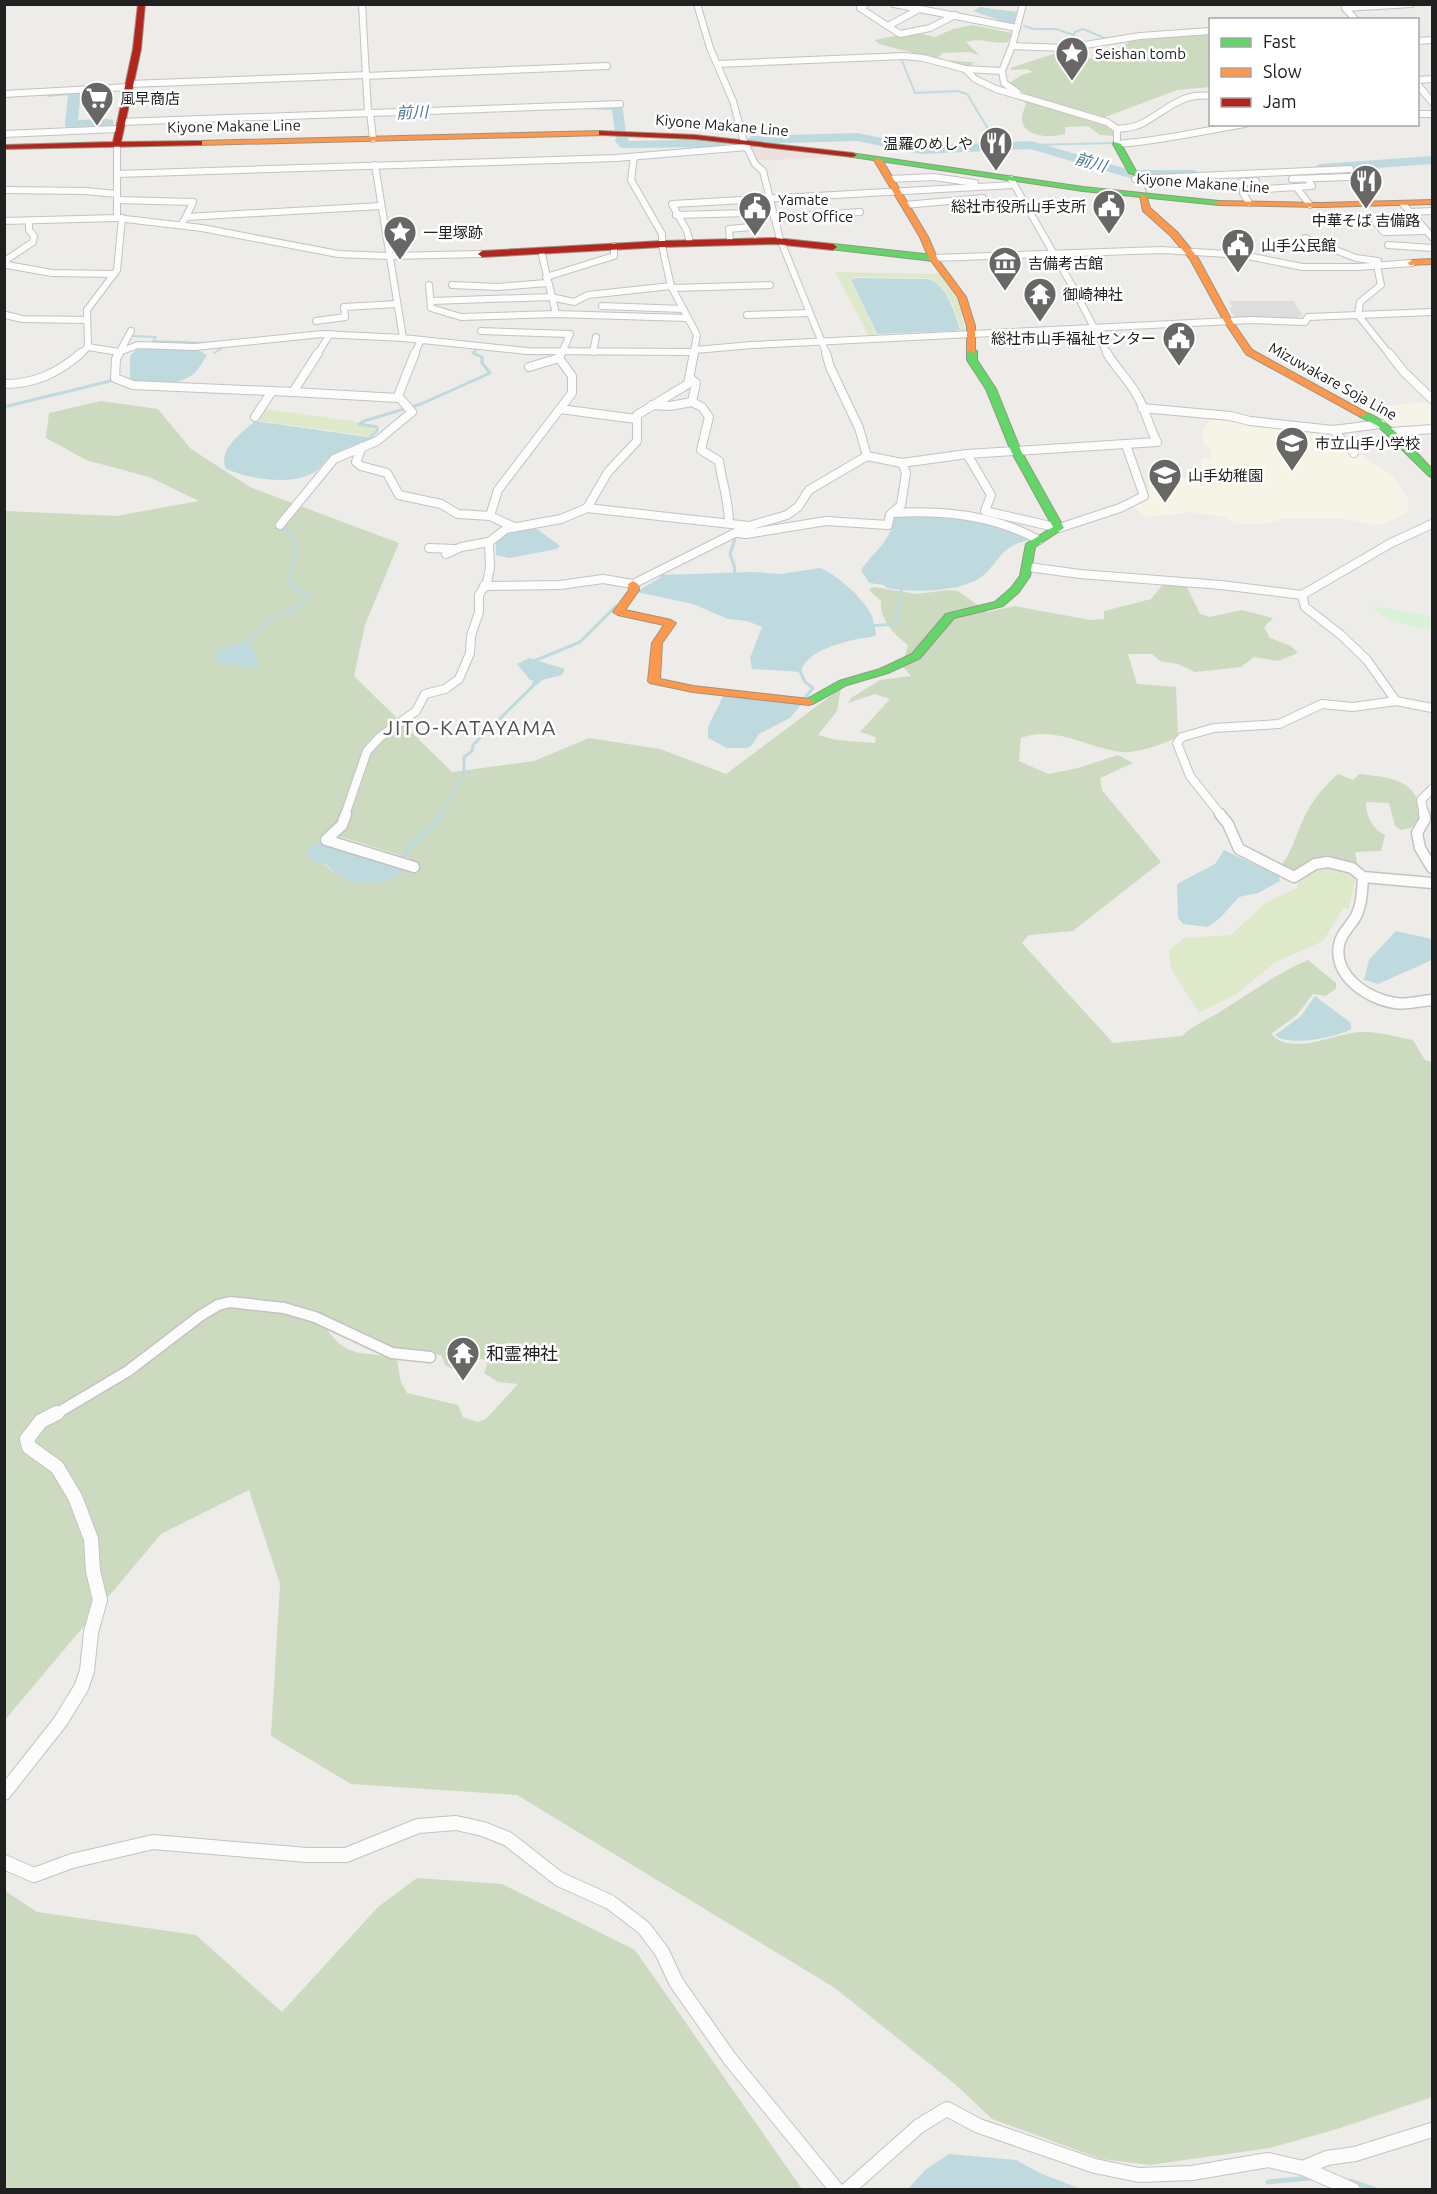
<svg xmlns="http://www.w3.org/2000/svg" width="1437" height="2194" font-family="Ubuntu,'Noto Sans JP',sans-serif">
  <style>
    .commercial { fill: #efe0e0 }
    .education { fill: #f6f4e6 }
    .grass { fill: #dee9ca }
    .forest { fill: #ccdac0; fill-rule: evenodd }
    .park { fill: #d9f2d7 }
    .parking { fill: #dedddc }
    .water { fill: #bfdade }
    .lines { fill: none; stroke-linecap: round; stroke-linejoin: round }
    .stream-far3 { stroke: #bfdade; stroke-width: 2 }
    .stream-far2 { stroke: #bfdade; stroke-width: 3 }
    .stream-far1 { stroke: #bfdade; stroke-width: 4 }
    .stream { stroke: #bfdade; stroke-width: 5 }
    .river { fill: #bfdade; fill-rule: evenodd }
    .street-far3-casing { stroke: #c4c3c1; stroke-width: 8 }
    .street-far2-casing { stroke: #c4c3c1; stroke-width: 10 }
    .street-far1-casing { stroke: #c4c3c1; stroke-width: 13 }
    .street-casing { stroke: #c4c3c1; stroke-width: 16 }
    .fast-casing { stroke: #979682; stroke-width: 2 }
    .slow-casing { stroke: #979682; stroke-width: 2 }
    .jam-casing { stroke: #979682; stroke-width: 2 }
    .street-far3 { stroke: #fcfcfc; stroke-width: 6 }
    .street-far2 { stroke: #fcfcfc; stroke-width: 8 }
    .street-far1 { stroke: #fcfcfc; stroke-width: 10 }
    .street { stroke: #fcfcfc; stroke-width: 14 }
    .fast { fill: #63d668; fill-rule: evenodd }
    .slow { fill: #ff974d; fill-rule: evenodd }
    .jam { fill: #b3261e; fill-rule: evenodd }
    .labels { text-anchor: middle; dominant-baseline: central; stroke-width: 5; stroke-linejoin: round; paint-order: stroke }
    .far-poi-label { font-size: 15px; fill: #202020; stroke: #fff; text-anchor: start }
    .far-street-label { font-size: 15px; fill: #202020; stroke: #fff }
    .far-water-label { font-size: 16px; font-style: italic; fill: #4c7a9a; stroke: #fff }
    .poi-label { font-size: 18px; fill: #202020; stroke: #fff; text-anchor: start }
    .quarter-label { font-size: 21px; letter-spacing: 1.5px; fill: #535353; stroke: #fff }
  </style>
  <rect width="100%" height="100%" fill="#eeece9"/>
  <path class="commercial" d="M752,146l13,1 69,10 -79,4 -5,-14z"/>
  <g class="education">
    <path d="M1432,402v25l-31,2 -11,-3 -34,-18z"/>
    <path d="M1213,416l55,11 53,4 13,4 16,19h9l34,22 16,25 -2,7 3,3 -26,13 -9,1 -35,-6h-57l-19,5h-29l-9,-7 -35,-5 -44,5 -15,-11 13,-7h4l-1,-21h51l3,-6 -1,-13h10v-11l-8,-5 -1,-7 1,-7z"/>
  </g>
  <g class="grass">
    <path d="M835,272l105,2 18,26 7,31h-9l5,-3c-7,-18 -13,-44 -33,-50l-72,-1 -6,3 27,56h-8z"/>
    <path d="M265,409l94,13 -3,2 17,4 2,3 -5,5 -117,-16z"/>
    <path d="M1332,867l10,2 13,11 -6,29h-6l-20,32 -47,21 -41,33 -36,18 -28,-44 -2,-19 15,-12 46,-3 37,-33 30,-14 3,-9 17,-10z"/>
  </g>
  <g class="forest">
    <path d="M973,25l39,8 -4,9c-16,3 -27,-5 -42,0l14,14 -10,-4 -27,1 -5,4 6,3 38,3h-9l-2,5 -92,-24 -4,-4 38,-8 22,5 18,-8z"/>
    <path d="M1210,33v54l-33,3 -74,28 -67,-18 -27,-17 13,-8 10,-3 -5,-3 -16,1v-2l45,-15 21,5 26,1 27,-18z"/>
    <path d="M1023,100l87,26 5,10 -15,-1 -12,-9 -23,1v7c-14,4 -43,4 -43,-16 0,-5 3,-10 4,-14z"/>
    <path d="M101,401l57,8 33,40 59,38 149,56 -34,82 -11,51 98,96 82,-11 55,-23 71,11 66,25 115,-86 -4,23 -19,24 19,5 38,3 1,-6 -16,-5 30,-33 -15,-5 -27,9 3,-5 29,-18 31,-4 -9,-10 6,-21c-13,-10 -29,-25 -27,-44l-12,-11 5,-3 43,7 31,-4 10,1 29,21 28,-6 75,14 14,-1v-8l47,-12 14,-17 20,1 15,31 10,3 32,-7 31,8 -9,9 6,11 21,8 7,7 -20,8 -24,-4 -13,10 -46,5 -17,-8 -18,-3 -8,-7h-24l9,30 39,3 2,47c-5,7 -12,8 -20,11 -10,4 -26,8 -37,7 -34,-4 -66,-27 -100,-14l-2,23 29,13 30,-6 40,-13 15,8 -33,15 2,12 59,72 -88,69 -44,4 -7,8 91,100 69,-7c10,-10 23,-15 36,-23 30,-18 57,-39 90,-53l28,23v6l-11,7 -12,-2 -16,21 -26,19c22,23 63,-1 90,-2 16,-1 36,5 52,8l12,20 7,2v1035l-95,32 -67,19 -121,17 -48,-6 -109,-40 -36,-34 -121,-97 -318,-193 -166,-11 -80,-48 9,-152 -31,-94 -88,44 -156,186v-1209l111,5 83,-15 -50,-24 -63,-17 -40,-22 3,-25zM335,835l74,23 4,5 -86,-19zM316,843l21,4 65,25 -11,7 -59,-8 -9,-8zM326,1328l68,23 47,4 5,11 12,5 4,-4 -3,-7 4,-6 25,7 -4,12 14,9 20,2 -32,35 -8,3 -15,-5 -5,-12 -51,-12 -6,-11 -4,-22c-30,-12 -48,3 -71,-32z"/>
    <path d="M1338,774l15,6 6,-6c18,2 48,3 57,23 3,6 2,17 3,24l-8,7 -10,2 -6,-4 -6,-23 -23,-1c0,14 6,27 19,33l-4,16 -26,1 3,15 -11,-4 -55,10 -12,-6c12,-15 15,-30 23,-47 8,-18 20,-33 35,-46z"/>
    <path d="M417,1878l85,6 133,66 167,239h-797v-298l32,21 159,23 86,77 96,-105z"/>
  </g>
  <path class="park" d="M1372,606l60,10v13c-19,-2 -48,-7 -60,-23z"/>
  <path class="parking" d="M1229,301h64l10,14 -5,2 1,3 -64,-2 -6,-10 3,-1z"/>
  <g class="water">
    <path d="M980,7l37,5 -4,13 -40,-14z"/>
    <path d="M857,278l71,1c19,5 26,33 32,50l-6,2 -77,3 -26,-54z"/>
    <path d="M138,348l58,1 11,6c-4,6 -9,16 -15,20 -15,11 -44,11 -62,5v-24z"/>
    <path d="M255,421l113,16h9c-16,6 -34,11 -48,20 -6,5 -9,13 -16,16 -25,13 -62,6 -87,-4 -9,-20 18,-38 29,-48z"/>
    <path d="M932,515c32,5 72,6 98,25 -26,5 -27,15 -43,32 -19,21 -75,21 -100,16l-3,-3 -15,-2 -8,-13c12,-18 32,-30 32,-53z"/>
    <path d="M520,529h17l23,17 -3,3 -48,9 -13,-3v-14l8,-6z"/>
    <path d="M819,568c16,4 46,32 53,48 2,6 3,13 4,19 -7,4 -12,2 -19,4 -19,5 -51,12 -56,33l-49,-3 -2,-11 12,-31 -15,-6 -19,-2 -35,-15 -57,-12 24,-14v-3l91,-3 31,2z"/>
    <path d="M235,643l17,3 8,19 -7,3 -36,-6 -2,-4 3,-7z"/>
    <path d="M529,658l36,11 -3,6 -20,5 -5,5 -6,-1 3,-3 -4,-1 -13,-16z"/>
    <path d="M724,694l77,11 -11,13 -31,16 -7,11 -5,3h-20l-19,-10v-11z"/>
    <path d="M316,843l21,4 69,23c-25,19 -59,19 -80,-6l-12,-2 -7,-8 4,-7z"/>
    <path d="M1224,850l55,26 1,5 -22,12 -19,4 -19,21 -12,9 -25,-3 -5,-6 -1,-34 38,-20z"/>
    <path d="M1396,931l36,8v21l-54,24 -14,-4 5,-20z"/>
    <path d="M1315,996l36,27v6c-15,9 -63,18 -76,6l26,-19z"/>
    <path d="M949,2154l67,6 24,13 41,16h-173l17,-19z"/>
  </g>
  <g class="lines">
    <g class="stream-far3">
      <path d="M695,4l8,28"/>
      <path d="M1024,26l10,3h22l18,6 1,-3 8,-3 24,10"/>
      <path d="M899,58h2l14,35 42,-2 10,3 26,43 1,9"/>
      <path d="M1031,145l85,-2"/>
      <path d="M1142,175l5,19"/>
      <path d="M132,336l24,1 -3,4 60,2"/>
      <path d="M214,353l7,-4 -2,-3"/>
      <path d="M477,355l-4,-2 4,-4"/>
    </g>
    <g class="stream-far2">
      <path d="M4,407l110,-27"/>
      <path d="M368,439l9,-8v-4l-18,-3 5,-3 57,-17 69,-31 -8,-10v-6l-9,-4"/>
      <path d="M285,523l-1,2 14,23 -7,23 -1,14 20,12"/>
      <path d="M734,573l1,-5 -5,-14 5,-15"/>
      <path d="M870,626l24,-2 3,-3 5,-35"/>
      <path d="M242,647l24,-24 28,-14 12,-9"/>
      <path d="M534,661l46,-19 36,-36"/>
      <path d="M799,669l6,13 8,6 -10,12"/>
      <path d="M440,815l24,-41v-17l8,-6 1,-6 64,-63"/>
    </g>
    <path class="stream-far1" d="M400,860l7,-6 -1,-4 30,-27 5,-9"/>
    <g class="stream">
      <path d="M1350,2181l27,9"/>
      <path d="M1268,2182l41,-4"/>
    </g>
    <g class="river">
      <path d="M75,87l6,4 -3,29 30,-1 5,1 1,3 -1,3 -47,1 -1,-3 3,-29 -20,2 -6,-4 6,-4z"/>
      <path d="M590,102l32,1 4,30 3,8 92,-2 7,4 -7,4 -100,1 -6,-7 2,-7 -2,-3 -3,-21 -26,-1 -2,-3 2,-3z"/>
      <path d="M857,133l65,13 109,-5 100,29h63l7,4 -7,4h-64l-100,-29 -108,5 -65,-13 -105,3 -7,-4 7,-4z"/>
      <path d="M1432,156v8l-112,8 -7,-4 7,-4z"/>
    </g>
    <g class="street-far3-casing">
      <g id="street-far3">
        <path d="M362,4l6,108"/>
        <path d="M697,4l13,44 23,53 10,38 12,25 8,7 17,68 47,116"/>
        <path d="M866,4l-6,4 40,26 30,-6 25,-13"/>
        <path d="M894,4l123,24"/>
        <path d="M1345,8l66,-4"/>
        <path d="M1345,8l11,12"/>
        <path d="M890,25l29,-16"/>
        <path d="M1418,41l14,-1"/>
        <path d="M1012,46l55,2 73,-12 70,-5"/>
        <path d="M718,64l186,-8 19,2 42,11 10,10 21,10 111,33 10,7v15c43,-3 85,-13 128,-20"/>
        <path d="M965,69l37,2"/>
        <path d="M365,76l242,-10"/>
        <path d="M1418,80l14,-1"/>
        <path d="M129,84l238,-9"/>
        <path d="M1418,85l14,17"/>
        <path d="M1017,92l-13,-9 -2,-12 10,-25 11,-42"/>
        <path d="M4,94l124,-7"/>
        <path d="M370,112l3,27"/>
        <path d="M1418,114h14"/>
        <path d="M120,122l500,-18"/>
        <path d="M1117,129c8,-1 16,-1 24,-5 24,-12 40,-32 69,-28"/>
        <path d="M4,134l114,-5"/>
        <path d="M634,157l-3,23 31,54v12l9,40 26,49 -4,20"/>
        <path d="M375,165l28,173"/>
        <path d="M117,174l499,-16 131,-11"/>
        <path d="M1351,177l12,15"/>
        <path d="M889,179l45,-2 41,6"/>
        <path d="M1011,179l63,110 34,66"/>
        <path d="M1135,179l215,-10"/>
        <path d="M1292,179l85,-3"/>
        <path d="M1309,181l3,5 -16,1 14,18"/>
        <path d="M1265,189l31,-2"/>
        <path d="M4,190l81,1 32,3"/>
        <path d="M118,200l75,2 -7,15"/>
        <path d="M1249,203l-6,-10 1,-6 -5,-4 17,-2"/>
        <path d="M1403,204l29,33"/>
        <path d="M905,205l78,-7"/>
        <path d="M1410,212l22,-1"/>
        <path d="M676,215l72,-2"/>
        <path d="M117,218l85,10 136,26 51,2 93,-2"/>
        <path d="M774,218l86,-6"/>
        <path d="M4,221l113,-3v-74"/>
        <path d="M29,221v9l5,6 -1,6 -27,18 1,5 45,8 62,1"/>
        <path d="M1375,221l9,11 42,-1"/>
        <path d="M181,225l5,-8 195,-11"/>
        <path d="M1305,238l51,20 22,3"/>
        <path d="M730,242l-1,-13 22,-2 -3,-20"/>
        <path d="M690,243l-3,-12 -15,-27 341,-19"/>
        <path d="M1388,245l44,3"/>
        <path d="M541,251l15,63"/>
        <path d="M933,258l229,-8 81,5 59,12h56l54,-4"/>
        <path d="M1377,266l4,19 -21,17 -2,13 32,40"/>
        <path d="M546,277l68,-21v-10"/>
        <path d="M429,285l2,23 30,9 95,-3 131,4"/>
        <path d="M452,285l45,2 50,-4"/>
        <path d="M673,288l97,-3"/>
        <path d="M431,301l120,-4 23,5 14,-7 83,-9"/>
        <path d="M602,306l81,3"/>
        <path d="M6,315l16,4 65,1"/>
        <path d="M747,315l62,-2"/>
        <path d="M316,321l29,-4 -1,-10 53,-3"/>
        <path d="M481,331l89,3 -9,21"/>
        <path d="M88,347l31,5 19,-7 57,2 127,-13 81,4 124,13 167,1"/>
        <path d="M695,350l57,-5 499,-25 54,2 3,-5 124,-5"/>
        <path d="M593,352l3,-15"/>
        <path d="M79,355l9,-8 -1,-37 30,-40 5,-52"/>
        <path d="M118,355l13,-24"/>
        <path d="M317,355l13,-21"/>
        <path d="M414,355l7,-15"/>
      </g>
    </g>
    <g class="street-far2-casing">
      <g id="street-far2">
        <path d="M119,353l-3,6 -1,19 18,7 160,7"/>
        <path d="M318,353l-25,39 105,6"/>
        <path d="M826,353l4,14 29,61 8,28"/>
        <path d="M1389,353l15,19 28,27"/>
        <path d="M529,367l30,-9"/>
        <path d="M690,378l6,5 -4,19 10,5 7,10 -8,33 18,11c3,21 10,41 10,62"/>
        <path d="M4,384c31,0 54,-11 77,-31"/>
        <path d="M652,405l18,1 22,-4"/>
        <path d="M1142,408l88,8 20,5 83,9 48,-6"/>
        <path d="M560,409l76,10"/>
        <path d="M255,417l17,-26"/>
        <path d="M1333,430l21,23"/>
        <path d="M1391,432l41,-3"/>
        <path d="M362,447l-6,15 5,4 26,7 12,22 42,9 17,10 32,2 24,11"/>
        <path d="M967,454l24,41 -6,16 74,17 61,-20 24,-12 -18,-51"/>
        <path d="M587,508l162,18"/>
        <path d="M892,513c52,-3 101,2 147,27"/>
        <path d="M490,516l8,-26 74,-97v-17l-13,-18 2,-5"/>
        <path d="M280,525l54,-66 43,-18 35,-29 -14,-16 17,-43"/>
        <path d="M738,533l8,1 80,-13 62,4 2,-10 11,-10 5,-32 -4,-10"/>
        <path d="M429,548l25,1"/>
        <path d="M446,554l15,-7 28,-5"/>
        <path d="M1028,567l52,7 141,11 81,10"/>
        <path d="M484,586l76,-1 43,-6 30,5 116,-58 38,-11 11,-8 11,-17 58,-34 35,7 65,-9 190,-12c-8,-15 -11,-31 -19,-45 -8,-16 -22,-28 -31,-44"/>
        <path d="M1396,701l-29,-41 -26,-25 -36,-28 -3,-12 89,-52 41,-19"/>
        <path d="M345,815l22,-64 13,-14 36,-26 9,-17 20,-5 14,-10 11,-26 1,-17 8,-24v-17l8,-13 3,-14 -1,-26 17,-13 55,-10 26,-11 21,-36 29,-31v-26l51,-31 6,-31"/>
        <path d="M1221,815l-31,-39 -13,-33 5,-6 32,-9 65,-4 43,-20 31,3 43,-6 36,7"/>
        <path d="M1424,815l-3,-15 11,-11"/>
      </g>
    </g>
    <g class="street-far1-casing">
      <g id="street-far1">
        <path d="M346,814l-4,11 -16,15 88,27"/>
        <path d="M1220,814l8,10 11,25 55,28 21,-13 13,-2 24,6 11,9 69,6"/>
        <path d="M1424,814l1,5 -8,14 3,15 12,20"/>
        <path d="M1363,877c-1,14 -1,29 -8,41 -5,8 -12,14 -15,23 -10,33 27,58 55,62 12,2 25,-2 37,-3"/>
        <path d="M54,1415l74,-44 72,-55 18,-11 12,-3 54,6 31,9 77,36 38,4"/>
      </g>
    </g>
    <g class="street-casing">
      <g id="street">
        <path d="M4,1793l56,-71 21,-34 6,-17 4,-39 9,-32 -7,-29 -2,-32 -16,-42 -18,-30 -28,-20 -2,-8 14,-18 16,-8"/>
        <path d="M4,1862l30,13 38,-14 81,-19 154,13h39l72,-29 38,-3 27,6 25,10 51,40 51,23 34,26 18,24 14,30 54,77 107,131"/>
        <path d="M1303,2168l24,-10 28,-4 77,-24"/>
        <path d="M847,2190l72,-64 28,-17 32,17 116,40 44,9 53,-2 76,-13 35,8 50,22"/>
      </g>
    </g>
    <g class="fast-casing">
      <g id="fast">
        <path d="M1114,142l7,2 16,29 -1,2 -7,-2 -16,-29z"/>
        <path d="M850,153l233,34 136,14 4,2 -4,2 -136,-14 -230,-34h-3z"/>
        <path d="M833,244l100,11 4,3 -4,3 -103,-12 -1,-2z"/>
        <path d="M972,348l5,3v9l19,29 25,62 43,77 -29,19 -5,29 -11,16 -16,14 -49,12 -34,40 -32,15 -41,12 -34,19h-8v-4l34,-19 41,-12 32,-15 34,-40 49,-12 16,-14 9,-12 6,-32 27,-17 -42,-76 -25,-62 -19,-29v-9z"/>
        <path d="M1359,412c22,-2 58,42 73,57v8l-3,-1 -51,-50 -19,-10z"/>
      </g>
    </g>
    <g class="slow-casing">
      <g id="slow">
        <path d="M602,131h3v4l-406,10 -4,-2 4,-2z"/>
        <path d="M875,158l7,2 46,77 9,21 29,39 9,29v27l-8,-2v-25l-9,-29 -29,-39 -9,-21 -46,-77z"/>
        <path d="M1140,195h6l4,13 27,24 21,26 34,63 20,29 113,62v4h-6l-113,-62 -22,-33 -34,-62 -19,-23 -28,-25z"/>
        <path d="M1432,200v4l-111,3 -102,-2 -4,-2 4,-2 102,2z"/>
        <path d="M1412,260l20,-1v5l-23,1 -1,-2z"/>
        <path d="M633,581l5,3 1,6 -14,20 46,10 5,3 -14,20 -2,36 33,7 116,13 6,3 -6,3 -116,-13 -43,-9 -2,-2 4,-38 12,-18 -46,-10 -5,-3 16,-22 -1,-6z"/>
      </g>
    </g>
    <g class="jam-casing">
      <g id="jam">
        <path d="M138,4h7l-4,45 -20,93 78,-1h3v4l-198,4v-4l109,-3 20,-93z"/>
        <path d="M599,131l96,4 158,18 4,2 -4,2 -158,-18 -93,-4h-3z"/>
        <path d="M775,238l58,6 4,3 -4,3 -58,-6 -113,3 -180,10 -4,-3 4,-3 180,-10z"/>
      </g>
    </g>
    <use href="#street-far3" class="street-far3"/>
    <use href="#street-far2" class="street-far2"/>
    <use href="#street-far1" class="street-far1"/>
    <use href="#street" class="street"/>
    <use href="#fast" class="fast"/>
    <use href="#slow" class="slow"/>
    <use href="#jam" class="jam"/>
  </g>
  <defs>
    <g id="sight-pin" transform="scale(1.725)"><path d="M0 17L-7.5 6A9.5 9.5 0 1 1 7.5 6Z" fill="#686766" stroke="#fff"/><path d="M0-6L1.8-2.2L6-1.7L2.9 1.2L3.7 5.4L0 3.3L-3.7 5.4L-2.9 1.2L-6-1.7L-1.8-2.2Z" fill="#fff"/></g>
    <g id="supermarket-pin" transform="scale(1.725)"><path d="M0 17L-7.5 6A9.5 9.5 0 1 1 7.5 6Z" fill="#686766" stroke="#fff"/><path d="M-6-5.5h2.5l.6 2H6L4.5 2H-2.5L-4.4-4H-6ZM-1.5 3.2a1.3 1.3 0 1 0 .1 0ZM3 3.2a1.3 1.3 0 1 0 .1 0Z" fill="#fff"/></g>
    <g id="restaurant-pin" transform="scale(1.725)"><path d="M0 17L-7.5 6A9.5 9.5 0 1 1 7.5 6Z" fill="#686766" stroke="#fff"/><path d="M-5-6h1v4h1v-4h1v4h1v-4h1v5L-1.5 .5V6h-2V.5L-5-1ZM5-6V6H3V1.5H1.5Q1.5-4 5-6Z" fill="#fff"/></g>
    <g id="civic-pin" transform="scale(1.725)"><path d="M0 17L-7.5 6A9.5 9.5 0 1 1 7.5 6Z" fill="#686766" stroke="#fff"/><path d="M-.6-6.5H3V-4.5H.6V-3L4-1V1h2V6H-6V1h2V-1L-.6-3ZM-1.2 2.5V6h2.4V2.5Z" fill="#fff"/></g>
    <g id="museum-pin" transform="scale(1.725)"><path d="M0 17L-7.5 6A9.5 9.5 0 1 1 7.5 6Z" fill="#686766" stroke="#fff"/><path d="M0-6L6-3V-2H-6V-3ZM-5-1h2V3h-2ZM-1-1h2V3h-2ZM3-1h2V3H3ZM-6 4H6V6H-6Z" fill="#fff"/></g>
    <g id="temple-pin" transform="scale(1.725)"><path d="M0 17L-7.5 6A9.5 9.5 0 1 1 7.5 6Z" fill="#686766" stroke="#fff"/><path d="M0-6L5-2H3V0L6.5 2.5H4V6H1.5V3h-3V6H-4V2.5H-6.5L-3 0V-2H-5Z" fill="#fff"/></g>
    <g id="school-pin" transform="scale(1.725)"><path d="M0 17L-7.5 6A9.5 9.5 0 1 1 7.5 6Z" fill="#686766" stroke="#fff"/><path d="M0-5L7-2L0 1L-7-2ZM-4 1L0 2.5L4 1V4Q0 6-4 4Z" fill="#fff"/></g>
  </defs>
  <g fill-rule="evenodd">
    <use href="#sight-pin" x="1072" y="53"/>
    <use href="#supermarket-pin" x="97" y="98"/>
    <use href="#restaurant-pin" x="996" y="143"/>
    <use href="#restaurant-pin" x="1366" y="181"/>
    <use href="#civic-pin" x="1109" y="206"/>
    <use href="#civic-pin" x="755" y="208"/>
    <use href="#sight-pin" x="400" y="232"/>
    <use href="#civic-pin" x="1238" y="245"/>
    <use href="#museum-pin" x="1005" y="263"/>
    <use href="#temple-pin" x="1040" y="294"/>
    <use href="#civic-pin" x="1179" y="338"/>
    <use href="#school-pin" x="1292" y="443"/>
    <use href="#school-pin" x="1165" y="475"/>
    <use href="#temple-pin" x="463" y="1353"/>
  </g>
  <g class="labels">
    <g class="far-poi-label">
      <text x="1095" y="53">Seishan tomb</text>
      <text x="120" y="98">風早商店</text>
      <text x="973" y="143" text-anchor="end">温羅のめしや</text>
      <text x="778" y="199">Yamate<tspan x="778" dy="17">Post Office</tspan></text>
      <text x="1086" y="206" text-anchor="end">総社市役所山手支所</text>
      <text x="1366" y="220" text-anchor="middle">中華そば 吉備路</text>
      <text x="423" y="232">一里塚跡</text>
      <text x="1261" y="245">山手公民館</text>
      <text x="1028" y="263">吉備考古館</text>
      <text x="1063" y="294">御崎神社</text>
      <text x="1156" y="338" text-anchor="end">総社市山手福祉センター</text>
      <text x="1315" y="443">市立山手小学校</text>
      <text x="1188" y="475">山手幼稚園</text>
    </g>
    <g class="far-street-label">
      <text transform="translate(722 125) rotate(5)">Kiyone Makane Line</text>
      <text transform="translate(234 126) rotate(-1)">Kiyone Makane Line</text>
      <text transform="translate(1203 183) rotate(4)">Kiyone Makane Line</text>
      <text transform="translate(1333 381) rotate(29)">Mizuwakare Soja Line</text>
    </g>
    <g class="far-water-label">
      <text transform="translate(412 112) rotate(-2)">前川</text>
      <text transform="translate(1091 162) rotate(16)">前川</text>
    </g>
    <g class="poi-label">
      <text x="486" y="1353">和霊神社</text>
    </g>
    <g class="quarter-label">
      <text x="470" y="727">JITO-KATAYAMA</text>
    </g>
  </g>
  <rect width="1437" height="2194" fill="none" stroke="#202020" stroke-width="12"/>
  <rect x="1209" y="18" width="210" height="108" fill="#ffffff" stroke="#a6a6a6" stroke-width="1.5"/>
  <rect x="1221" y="38" width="30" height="9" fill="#63d668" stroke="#a6a6a6" stroke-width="1.5"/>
  <text x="1263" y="48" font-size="18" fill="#202020">Fast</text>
  <rect x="1221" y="68" width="30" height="9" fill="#ff974d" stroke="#a6a6a6" stroke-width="1.5"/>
  <text x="1263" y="78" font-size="18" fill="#202020">Slow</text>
  <rect x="1221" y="98" width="30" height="9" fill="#b3261e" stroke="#a6a6a6" stroke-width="1.5"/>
  <text x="1263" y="108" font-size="18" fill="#202020">Jam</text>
</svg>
